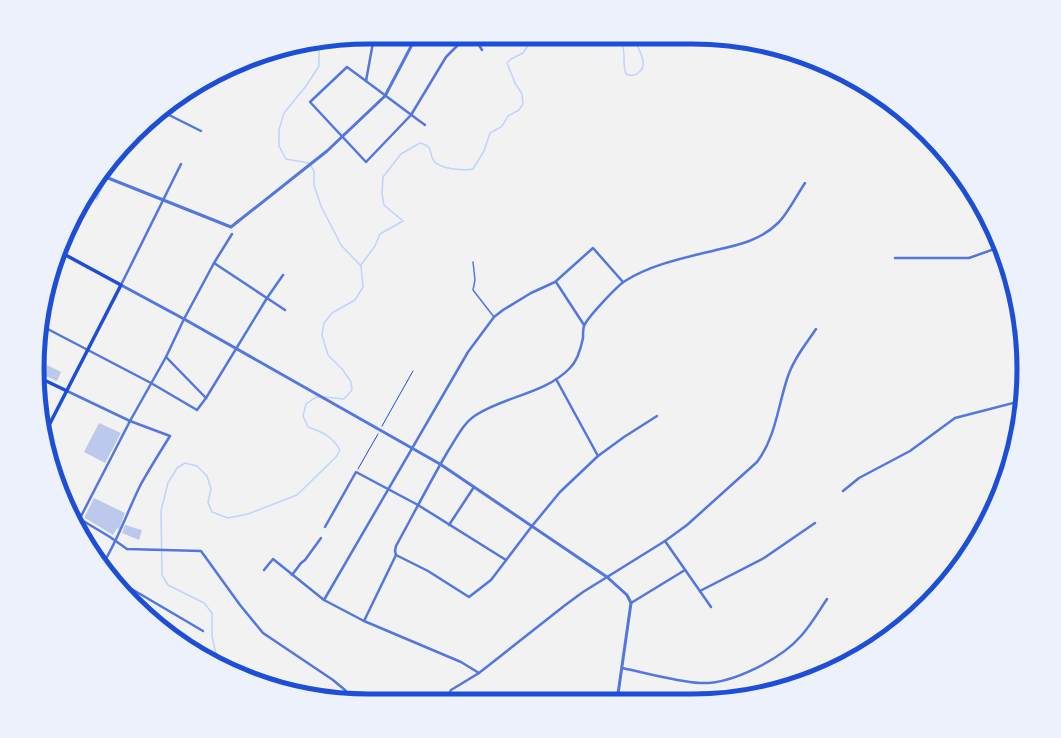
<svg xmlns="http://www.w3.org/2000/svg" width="1061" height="738" font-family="Figtree,sans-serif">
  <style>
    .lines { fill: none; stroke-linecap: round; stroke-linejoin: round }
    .stream { stroke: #bfd3fe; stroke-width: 1.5 }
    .building { fill: #bdc9ec }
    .path { stroke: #1d4ed8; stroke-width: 1 }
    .pedestrian { stroke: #5277de; stroke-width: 1.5 }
    .minor { stroke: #5277de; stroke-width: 2.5 }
    .tertiary { stroke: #5277de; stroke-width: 3 }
    .primary { stroke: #1d4ed8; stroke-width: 3.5 }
    .rim { fill: none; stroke: #1d4ed8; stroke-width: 5 }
  </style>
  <rect width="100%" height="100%" fill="#f2f2f2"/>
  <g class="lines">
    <g class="stream">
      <path d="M592,37l5,2 12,1 13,4c4,9 0,20 4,30 4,2 8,2 12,-1 12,-8 0,-23 -3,-34l2,-2"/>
      <path d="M684,37l5,4 5,1 3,-5"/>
      <path d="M317,44l2,4v18l-13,20 -22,27 -5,17v16l7,13 23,4 5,8v14l7,21 20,39 20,21 2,21 -8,13 -23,13 -8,10 -2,12 6,20 15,15 8,12 1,8 -8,9 -20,-2"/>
      <path d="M361,265l14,-19 5,-12 23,-13 -19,-16 -2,-11 1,-17 18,-23 19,-11c15,4 8,10 14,18 6,8 30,10 39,8l11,-18 6,-18 11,-6 3,-4 4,-7 11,-6 4,-6 -1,-10 -7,-11 -8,-20 4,-4 12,-6 6,-9 9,-7"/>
      <path d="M218,663l-6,-27v-23l-8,-10 -36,-18 -6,-10 -1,-64 7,-28 9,-15 8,-5 12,3 10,10 4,13 -3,13 4,10 16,6 20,-4 49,-19 39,-38 4,-7c-8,-14 -18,-18 -32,-23l-5,-11 3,-12 10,-7h4"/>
    </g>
  </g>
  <g class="building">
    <path d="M100,181l5,2 -8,17 -6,-4z"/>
    <path d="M41,362l20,10 -4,9 -16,-7z"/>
    <path d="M99,423l22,10 -16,30 -21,-11z"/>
    <path d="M51,457l9,5 -4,9 -2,-5z"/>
    <path d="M94,498l31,15 -6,16 -2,-1 -4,7 -28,-17v-2z"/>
    <path d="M125,525l17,5 -3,10 -17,-7z"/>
  </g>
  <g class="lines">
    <g class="path">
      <path d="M382,426l31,-55"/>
      <path d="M358,469l20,-35"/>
    </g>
    <path class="pedestrian" d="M473,262l2,18 -2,10 21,27"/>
    <g class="minor">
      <path d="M474,37l8,13"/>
      <path d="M366,81l8,-44"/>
      <path d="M163,112l38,19"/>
      <path d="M425,125c-26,-19 -52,-39 -78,-58l-37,35 56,60 45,-47 35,-58 20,-20"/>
      <path d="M106,177l26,-38"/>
      <path d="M895,258h74l31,-11"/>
      <path d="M214,263l71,47"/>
      <path d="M556,282l28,43"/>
      <path d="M121,285l60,-121"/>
      <path d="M40,325l111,58 46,27 9,-12 61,-100 16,-23"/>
      <path d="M40,337l5,-10"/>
      <path d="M166,357l40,41"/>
      <path d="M556,379l42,77"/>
      <path d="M67,391l63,30 40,15c-10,16 -20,32 -29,48 -13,26 -22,53 -37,78"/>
      <path d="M843,491l16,-13 51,-27 45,-33 66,-17"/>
      <path d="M80,519l30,18 17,12 74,2 39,54 23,28 70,47 12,10 7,9"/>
      <path d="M77,524l53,-103 36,-64 18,-38 30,-56 18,-29"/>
      <path d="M449,525l25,-38"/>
      <path d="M325,527l31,-55 62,33 88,55"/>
      <path d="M665,541l46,66"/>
      <path d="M396,555l32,16 41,26 22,-17 41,-54 28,-34 38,-36 26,-19 33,-21"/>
      <path d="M264,570l9,-11 51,41 40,21 97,41 18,11"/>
      <path d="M292,575l9,-12 4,-3 16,-22"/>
      <path d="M118,581l85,50"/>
      <path d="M700,591l64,-33 51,-35"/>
      <path d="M324,600l144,-248 26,-35 9,-7 28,-17 24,-11 38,-34 30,34"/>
      <path d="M631,603l54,-33"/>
      <path d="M364,621l32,-66 -1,-4 1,-5c17,-31 34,-64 52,-95 8,-12 15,-28 28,-36 29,-19 69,-21 94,-47 7,-7 11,-20 13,-30 0,-4 0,-9 1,-12 3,-8 33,-40 41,-45 27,-17 59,-23 91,-31 23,-5 45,-10 62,-27 9,-8 20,-30 27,-40"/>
      <path d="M622,668c25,5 52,13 78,15 31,2 81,-24 101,-47 10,-11 18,-25 26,-37"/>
      <path d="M446,701l5,-11 28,-17 85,-67 19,-14 82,-51 22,-16 70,-63c19,-25 21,-57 31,-86 6,-18 18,-32 28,-47"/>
    </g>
    <g class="tertiary">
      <path d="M103,176l128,51 96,-76 58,-55 31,-59"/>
      <path d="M121,285l63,34 256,145 167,113 20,18 4,8 -14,98"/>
      <path d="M70,512l10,7"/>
    </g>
    <g class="primary">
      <path d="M42,379l25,12"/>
      <path d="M44,435l77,-150 -61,-33"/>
    </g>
  </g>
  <path d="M0 0H1061V738H0ZM369 44H692A325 325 0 0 1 1017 369V369A325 325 0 0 1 692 694H369A325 325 0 0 1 44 369V369A325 325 0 0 1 369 44Z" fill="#edf1fc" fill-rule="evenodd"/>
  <path class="rim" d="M369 44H692A325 325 0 0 1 1017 369V369A325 325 0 0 1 692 694H369A325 325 0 0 1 44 369V369A325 325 0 0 1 369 44Z"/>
</svg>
